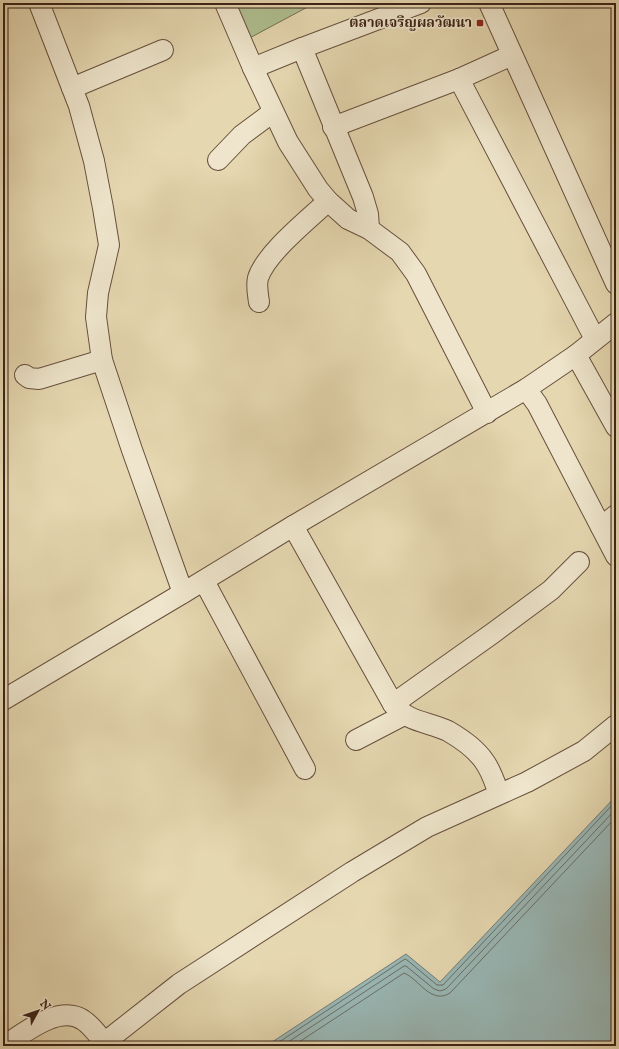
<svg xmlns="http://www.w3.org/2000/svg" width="619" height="1049" font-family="'IM FELL English','Noto Serif Thai',serif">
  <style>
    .green { fill: #afbf90; stroke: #767154 }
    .water { fill: #99b7b5; stroke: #747c76 }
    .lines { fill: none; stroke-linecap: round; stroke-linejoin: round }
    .shore { stroke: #6b6d66; stroke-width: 1 }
    .minor-casing { stroke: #67503d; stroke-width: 22 }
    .minor { stroke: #eee5cc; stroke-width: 20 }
    .poi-dot { fill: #8f2418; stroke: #eee5cc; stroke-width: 1.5 }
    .labels { text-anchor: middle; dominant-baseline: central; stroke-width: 3.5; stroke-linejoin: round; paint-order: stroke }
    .poi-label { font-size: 14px; font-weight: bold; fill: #3d2317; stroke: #eee5cc; text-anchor: end }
  </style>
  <rect width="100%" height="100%" fill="#e5d7b0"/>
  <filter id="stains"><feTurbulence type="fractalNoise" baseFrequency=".005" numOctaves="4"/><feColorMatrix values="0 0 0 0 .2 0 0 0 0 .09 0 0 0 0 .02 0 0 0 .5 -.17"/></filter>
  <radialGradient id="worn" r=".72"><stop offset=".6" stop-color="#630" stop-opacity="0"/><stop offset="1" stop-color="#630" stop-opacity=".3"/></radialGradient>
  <path class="green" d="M225,3h90l-71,38z"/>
  <path class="water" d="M616,796v250h-350l140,-92 34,28z"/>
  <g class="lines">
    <g class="shore">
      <path d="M273,1046l132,-87 2,1 30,25h6l173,-184"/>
      <path d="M282,1046l122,-80h2l28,23 6,2 6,-2 170,-180"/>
      <path d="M293,1046l111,-73c15,6 27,32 46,20l166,-176"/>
    </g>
    <g class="minor-casing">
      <g id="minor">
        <path d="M39,3l40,103 15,55 9,47 6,37 -11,48 -2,24 6,43 30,90 51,143"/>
        <path d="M225,3l28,65 35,74 30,47 10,12 20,18 21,10 31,23 16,22 71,139"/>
        <path d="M489,3l127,281"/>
        <path d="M302,48l61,149 5,17 1,15"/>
        <path d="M253,68l49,-20 119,-45"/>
        <path d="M459,79l136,260"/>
        <path d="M72,88l91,-38"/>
        <path d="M333,127l126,-48 53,-24"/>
        <path d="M218,160l24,-25 31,-23"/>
        <path d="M259,302c-1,-7 -3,-16 -1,-24 8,-25 50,-58 70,-77"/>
        <path d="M576,355l40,72"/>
        <path d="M25,375l4,3 10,1 63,-19"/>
        <path d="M526,389l11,15 79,152"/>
        <path d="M293,526l100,178c14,18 36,18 55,27 12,7 28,18 36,30 7,9 11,22 15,33"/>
        <path d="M601,527l15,-12"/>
        <path d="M204,581l101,188"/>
        <path d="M3,700l180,-107 110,-67 233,-137 50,-34 40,-32"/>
        <path d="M393,704l100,-71 58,-43 28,-28"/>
        <path d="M356,740l48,-25"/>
        <path d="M4,1046c20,-13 55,-42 79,-26 8,5 15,15 21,22"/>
        <path d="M100,1046l79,-62 173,-112 75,-45 100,-45 57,-31 32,-26"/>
      </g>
    </g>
    <use href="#minor" class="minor"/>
  </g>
  <rect class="poi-dot" x="476" y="19" width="8" height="8" rx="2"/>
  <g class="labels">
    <g class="poi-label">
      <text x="472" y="23">ตลาดเจริญผลวัฒนา</text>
    </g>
  </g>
  <rect width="619" height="1049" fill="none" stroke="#e5d7b0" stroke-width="16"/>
  <rect x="4" y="4" width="611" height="1041" fill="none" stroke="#3d2317" stroke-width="2"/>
  <rect x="8" y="8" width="603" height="1033" fill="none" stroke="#3d2317"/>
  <g transform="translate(38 1011) rotate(50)" stroke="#eee5cc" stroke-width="3" paint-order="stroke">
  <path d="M0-3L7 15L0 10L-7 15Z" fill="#3d2317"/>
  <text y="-6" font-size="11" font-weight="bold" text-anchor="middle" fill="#3d2317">N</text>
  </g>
  <rect width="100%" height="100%" filter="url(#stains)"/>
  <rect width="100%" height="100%" fill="url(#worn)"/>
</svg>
